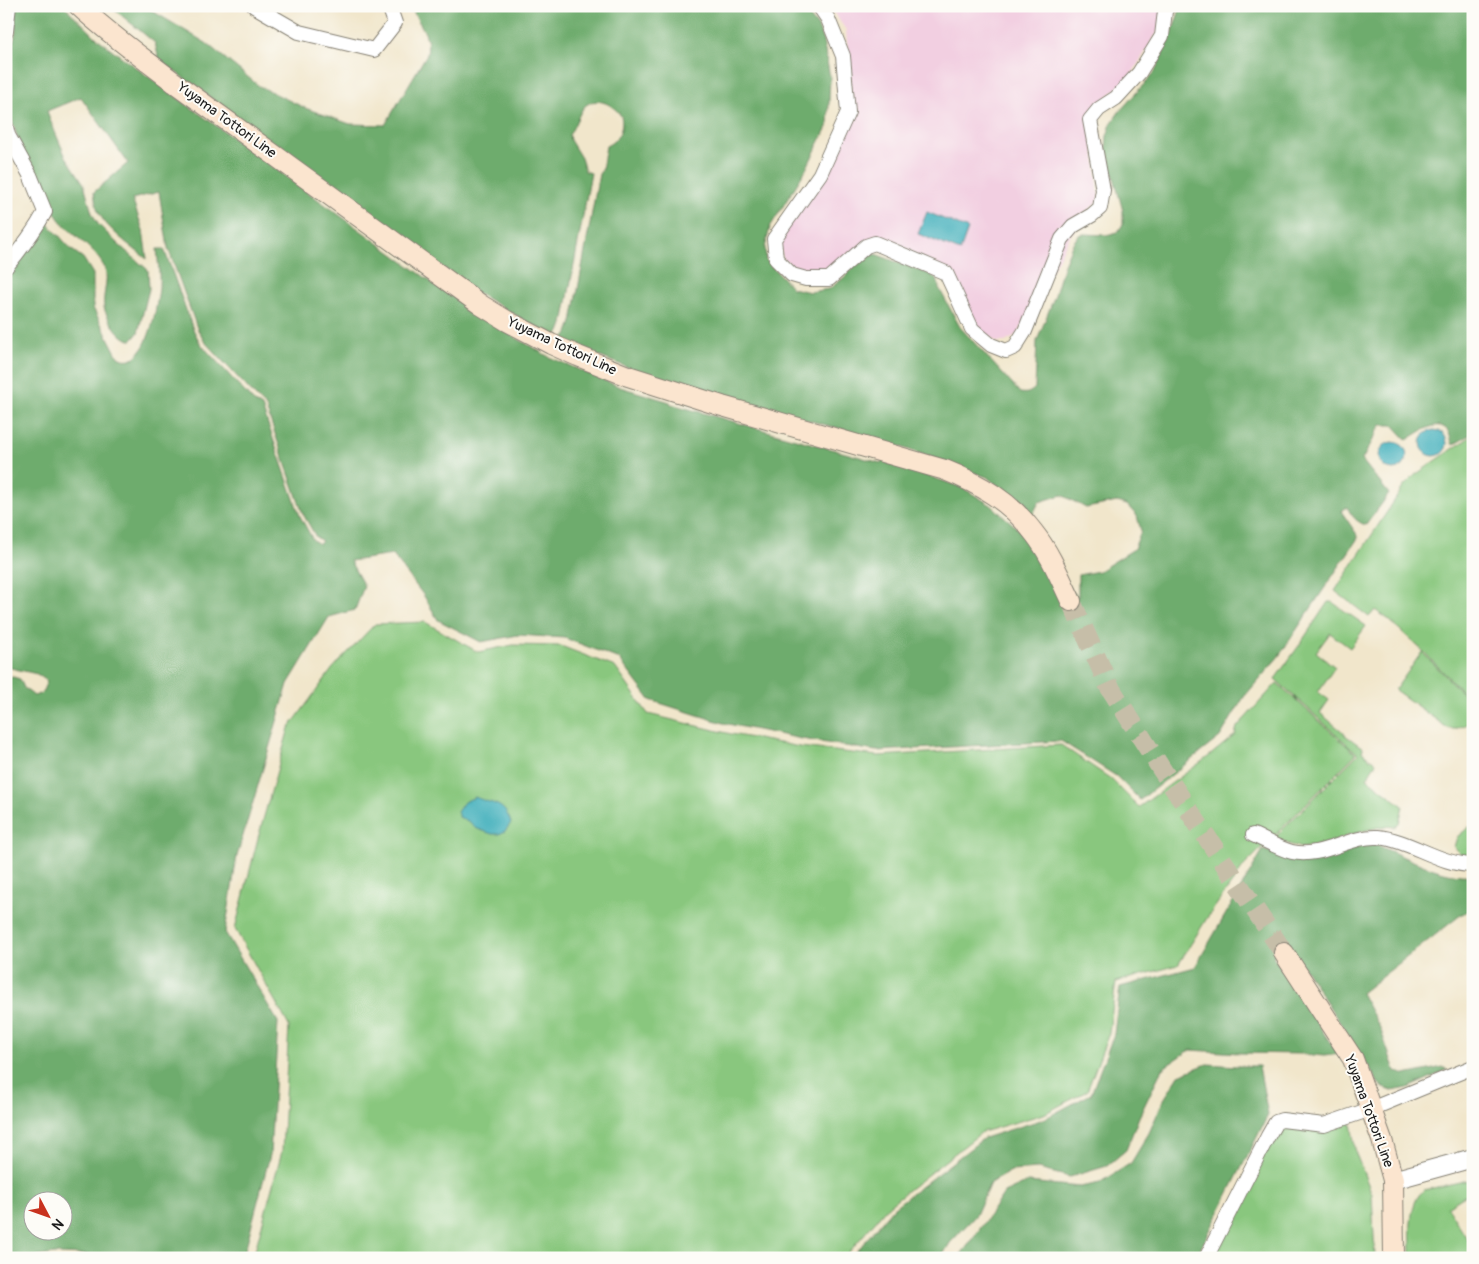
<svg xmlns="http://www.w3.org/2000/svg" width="1479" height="1264" font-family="Pangolin,sans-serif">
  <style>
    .built { fill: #f2cfe1 }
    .green { fill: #89c77e; stroke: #52724d }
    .forest { fill: #6eac6d; stroke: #456444; fill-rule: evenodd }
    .water { fill: #3fafbb; stroke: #2e666c }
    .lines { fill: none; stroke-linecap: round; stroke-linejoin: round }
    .secondary-tunnel { stroke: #c6bea8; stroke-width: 20; stroke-dasharray: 20 10; stroke-linecap: butt }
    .minor-casing { stroke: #868174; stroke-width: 16 }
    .tertiary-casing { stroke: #868174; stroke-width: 20 }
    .secondary-casing { stroke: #868174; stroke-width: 22 }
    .minor { stroke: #fff; stroke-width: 14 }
    .tertiary { stroke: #fff; stroke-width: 18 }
    .secondary { stroke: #fbe5cf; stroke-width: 20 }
    .labels { text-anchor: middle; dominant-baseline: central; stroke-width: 4; stroke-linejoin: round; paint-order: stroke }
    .street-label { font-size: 14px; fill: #1c1c1c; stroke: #fdfcf7 }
  </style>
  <rect width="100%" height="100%" fill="#fdfcf7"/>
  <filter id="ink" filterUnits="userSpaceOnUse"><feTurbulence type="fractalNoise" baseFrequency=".02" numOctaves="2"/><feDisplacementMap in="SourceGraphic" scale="10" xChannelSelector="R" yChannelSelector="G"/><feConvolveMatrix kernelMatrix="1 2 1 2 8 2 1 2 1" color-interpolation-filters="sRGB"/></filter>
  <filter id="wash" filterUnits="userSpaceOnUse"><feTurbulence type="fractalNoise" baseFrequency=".0096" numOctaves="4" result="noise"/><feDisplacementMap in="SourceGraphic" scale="20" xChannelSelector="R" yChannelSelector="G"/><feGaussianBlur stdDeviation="1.12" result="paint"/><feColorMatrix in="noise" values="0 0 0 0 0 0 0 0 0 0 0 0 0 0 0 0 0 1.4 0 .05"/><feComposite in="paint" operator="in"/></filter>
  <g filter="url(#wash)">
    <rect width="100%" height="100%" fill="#f1e6cb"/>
    <path class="built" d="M829,6h335l-4,22 -30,49 -39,34 8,90 -18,15 -62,116 -5,5 -9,5h-9l-19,-13 -19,-41 -84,-50 -38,28 -11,6 -13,3h-12l-17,-17 -3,-10 3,-16 42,-56 26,-53 1,-10 -6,-83z"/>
    <g class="green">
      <path d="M1473,435v268l-50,-52 -35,-32 -13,-9 -6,7 -34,-26 69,-105 11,-11z"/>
      <path d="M1328,602h4l34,24 -16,22 -20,-15 -14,19 19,15 -17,25 11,8 -9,13 23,19 2,3 18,13 -1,4 14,11 -9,15 36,28 -4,17 -4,4 -10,-1 -18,4 -18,5 -18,8 -30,5 -28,-9 85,-85 -83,-75 23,-32z"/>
      <path d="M425,622l53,30 35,-7 48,1 54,21 33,47 83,20 69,13 78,9 183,-11 50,34 28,28 69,-50 27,-22 2,-8 40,-44 79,71 -112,112 -37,52 -29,47 -62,17 -7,51 -22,58 -43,23 -62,18 -93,73 -45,53h-591l29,-107 7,-125 -54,-97 23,-91 31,-110 44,-60 42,-44z"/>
      <path d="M1422,652l51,52v18l-18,7h-6l-54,-39z"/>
      <path d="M1469,827h4v26c-9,4 -13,3 -19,-6l3,-10z"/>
      <path d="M1351,1123l5,31 16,40 3,64h-165l68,-132z"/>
      <path d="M1473,1179v14l-10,4 -16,10 26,41v10h-62c0,-20 -4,-55 13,-68z"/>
    </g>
    <g class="forest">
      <path d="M16,6h48l34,33 33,25 313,227 59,39 46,27 71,30 50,15 1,2 210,59 1,-2 79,26 30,18 32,28 15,24 40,40v-22l21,-4 35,-22 7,-18 -4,-15 -10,-11 -10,-3 -31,6 -24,-13 -23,7 -7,14 -14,-14 -31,-25 -83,-29 -66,-20 -158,-41 -119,-45 7,-9 4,-11 27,-148 3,-4 4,-24c13,-6 18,-18 15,-30 -8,-12 -25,-21 -37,-9 -5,6 -10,21 -15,28l1,5 11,18 4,13 6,2 -28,151 -3,8 -6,5 -75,-43 -320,-234 -4,-17 -45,-37h34l62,37 53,43 46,22 45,16 35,1 42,-71c4,-21 -9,-29 -16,-48h390l17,21 5,14 7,36 -2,48 -23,46 -35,56 -5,21 1,12 26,28 18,4 19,-3 17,-13 10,-12 13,-9 6,-1 57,21 6,7 1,6 21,39 60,66c7,1 10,0 15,-5l2,-47 18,-46 9,-31 9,-21 6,-8 5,-1 22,1 12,-3 5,-8v-13l-17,-63 1,-12 4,-12 8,-12 35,-39 18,-40 9,-27h292v427l-20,12c-2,-4 -3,-12 -6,-15 -10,-12 -30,4 -40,10l-14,-15h-12l-19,35 27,34 -23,31c-10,-3 -14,-9 -19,-18l-6,4 17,25v2l-79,118 -35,41 -24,40 -80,63 -24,-24 -55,-35 -185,10 -74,-12 -79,-16 -73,-23 -31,-41 -54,-21 -47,-3 -37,7 -43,-22 -14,-24 -31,-41 -43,6 14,25 -9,24 -26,7 -41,67 -51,172 -12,76 53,90 -8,133 -27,103h-151l-3,-3 -34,-1 -29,4h-20v-583l14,4 4,9 10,8 8,-3 5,-12 -10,-7 -31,-7v-392l36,-43 4,-11 26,29 11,8 10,16v34l25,49c29,16 39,-51 41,-69 1,-13 -1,-26 -2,-39h7l29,80 7,14 53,58 9,6 38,109 13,24 6,4 3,-3 -6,-4 -13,-23 -38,-109 -8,-7 -53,-57 -7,-13 -29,-80 -9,-56 -27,7 11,31 4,29c-14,-11 -42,-31 -49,-48 -2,-6 -3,-13 -4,-19l34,-29 -47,-66 -34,14 8,21 10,23 19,29 8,29 6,11 21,21 29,25 1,19 -11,44 -6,7c-11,1 -26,-23 -28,-33 -2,-12 5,-26 1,-38 -7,-18 -34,-35 -46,-50 -5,-7 -7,-13 -11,-20 -4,-8 -9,-15 -13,-23 -15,-31 -30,-62 -28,-97 2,-17 6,-33 9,-49l-1,-1zM32,1202h30v30h-30z"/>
      <path d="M1366,845h11c28,12 66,33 96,30v34l-11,5 -101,79 19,35 15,43 10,4 38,-8 4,3 -39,18 -16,3 -8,-3 -6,-5 -13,-22 -76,-116 -16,11 64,97 -5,2 -8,1 -22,-2 -62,-1 -50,-3 -28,19 -23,48 -13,33 -19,16 -37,11 -32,-8 -27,2 -21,12 -14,32 -26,28 -9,15h-90l42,-50 91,-70 60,-19 47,-25 23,-60 6,-47 75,-20 68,-117 39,12z"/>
      <path d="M1207,1064l30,2h22l9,49 -72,143h-238l15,-19 31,-46 24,-11 52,5 20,-4 31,-20 18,-30 14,-32 16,-26z"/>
    </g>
    <g class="water">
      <path d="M927,212l41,17 -8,22 -42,-17z"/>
      <circle cx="1434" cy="443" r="13"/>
      <circle cx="1393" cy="456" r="14"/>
      <path d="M475,797c18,8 29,4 36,26l-6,8 -6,3h-7l-17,-6 -5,-6 -11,-5 -2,-5 7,-10z"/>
    </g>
  </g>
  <g filter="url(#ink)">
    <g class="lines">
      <path class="secondary-tunnel" d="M1071,601l38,85 53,84 122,183"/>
      <g class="minor-casing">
        <g id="minor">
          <path d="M254,6l45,26 75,18 21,-27 -6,-17"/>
          <path d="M819,6l9,13 15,37 5,56 -28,62 -46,65 2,20 16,16 14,4h23l37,-33 9,-3 71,30 26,56 19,16 15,6 9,-4 10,-16 37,-92 11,-13 19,-11 8,-7 3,-18 -13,-70 9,-11 17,-11 23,-25 23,-37 3,-25 3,-5"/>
          <path d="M6,31l3,-25"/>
          <path d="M6,127l2,8 22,40 15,37c-11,20 -24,37 -39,55"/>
          <path d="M1253,835c12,5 27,14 39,17 30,7 58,-17 86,-15 32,3 62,28 95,28"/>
          <path d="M1206,1258l62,-122 8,-14 6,-2 42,5 47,-16 102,-42"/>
        </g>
      </g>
      <g class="tertiary-casing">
        <path id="tertiary" d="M1393,1180l80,-22"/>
      </g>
      <g class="secondary-casing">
        <g id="secondary">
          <path d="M79,6c30,28 64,52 96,77l306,222 26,16 44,23 27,12 47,19 97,31 223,64c35,14 66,32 89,63 16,20 26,45 37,68"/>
          <path d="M1284,953l69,106 29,81 11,40 1,78"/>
        </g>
      </g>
      <use href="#minor" class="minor"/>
      <use href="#tertiary" class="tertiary"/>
      <use href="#secondary" class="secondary"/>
    </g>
  </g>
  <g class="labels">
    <g class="street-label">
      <text transform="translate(227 120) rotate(36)">Yuyama Tottori Line</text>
      <text transform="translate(562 346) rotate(25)">Yuyama Tottori Line</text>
      <text transform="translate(1369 1111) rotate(70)">Yuyama Tottori Line</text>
    </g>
  </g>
  <rect width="1479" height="1264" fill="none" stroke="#fdfcf7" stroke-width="25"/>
  <g transform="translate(48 1216) rotate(131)"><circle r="24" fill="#fdfcf7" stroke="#a3a29f"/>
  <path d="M0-4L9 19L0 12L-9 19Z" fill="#c8321e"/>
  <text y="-8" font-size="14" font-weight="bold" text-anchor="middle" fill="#1c1c1c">N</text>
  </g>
</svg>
